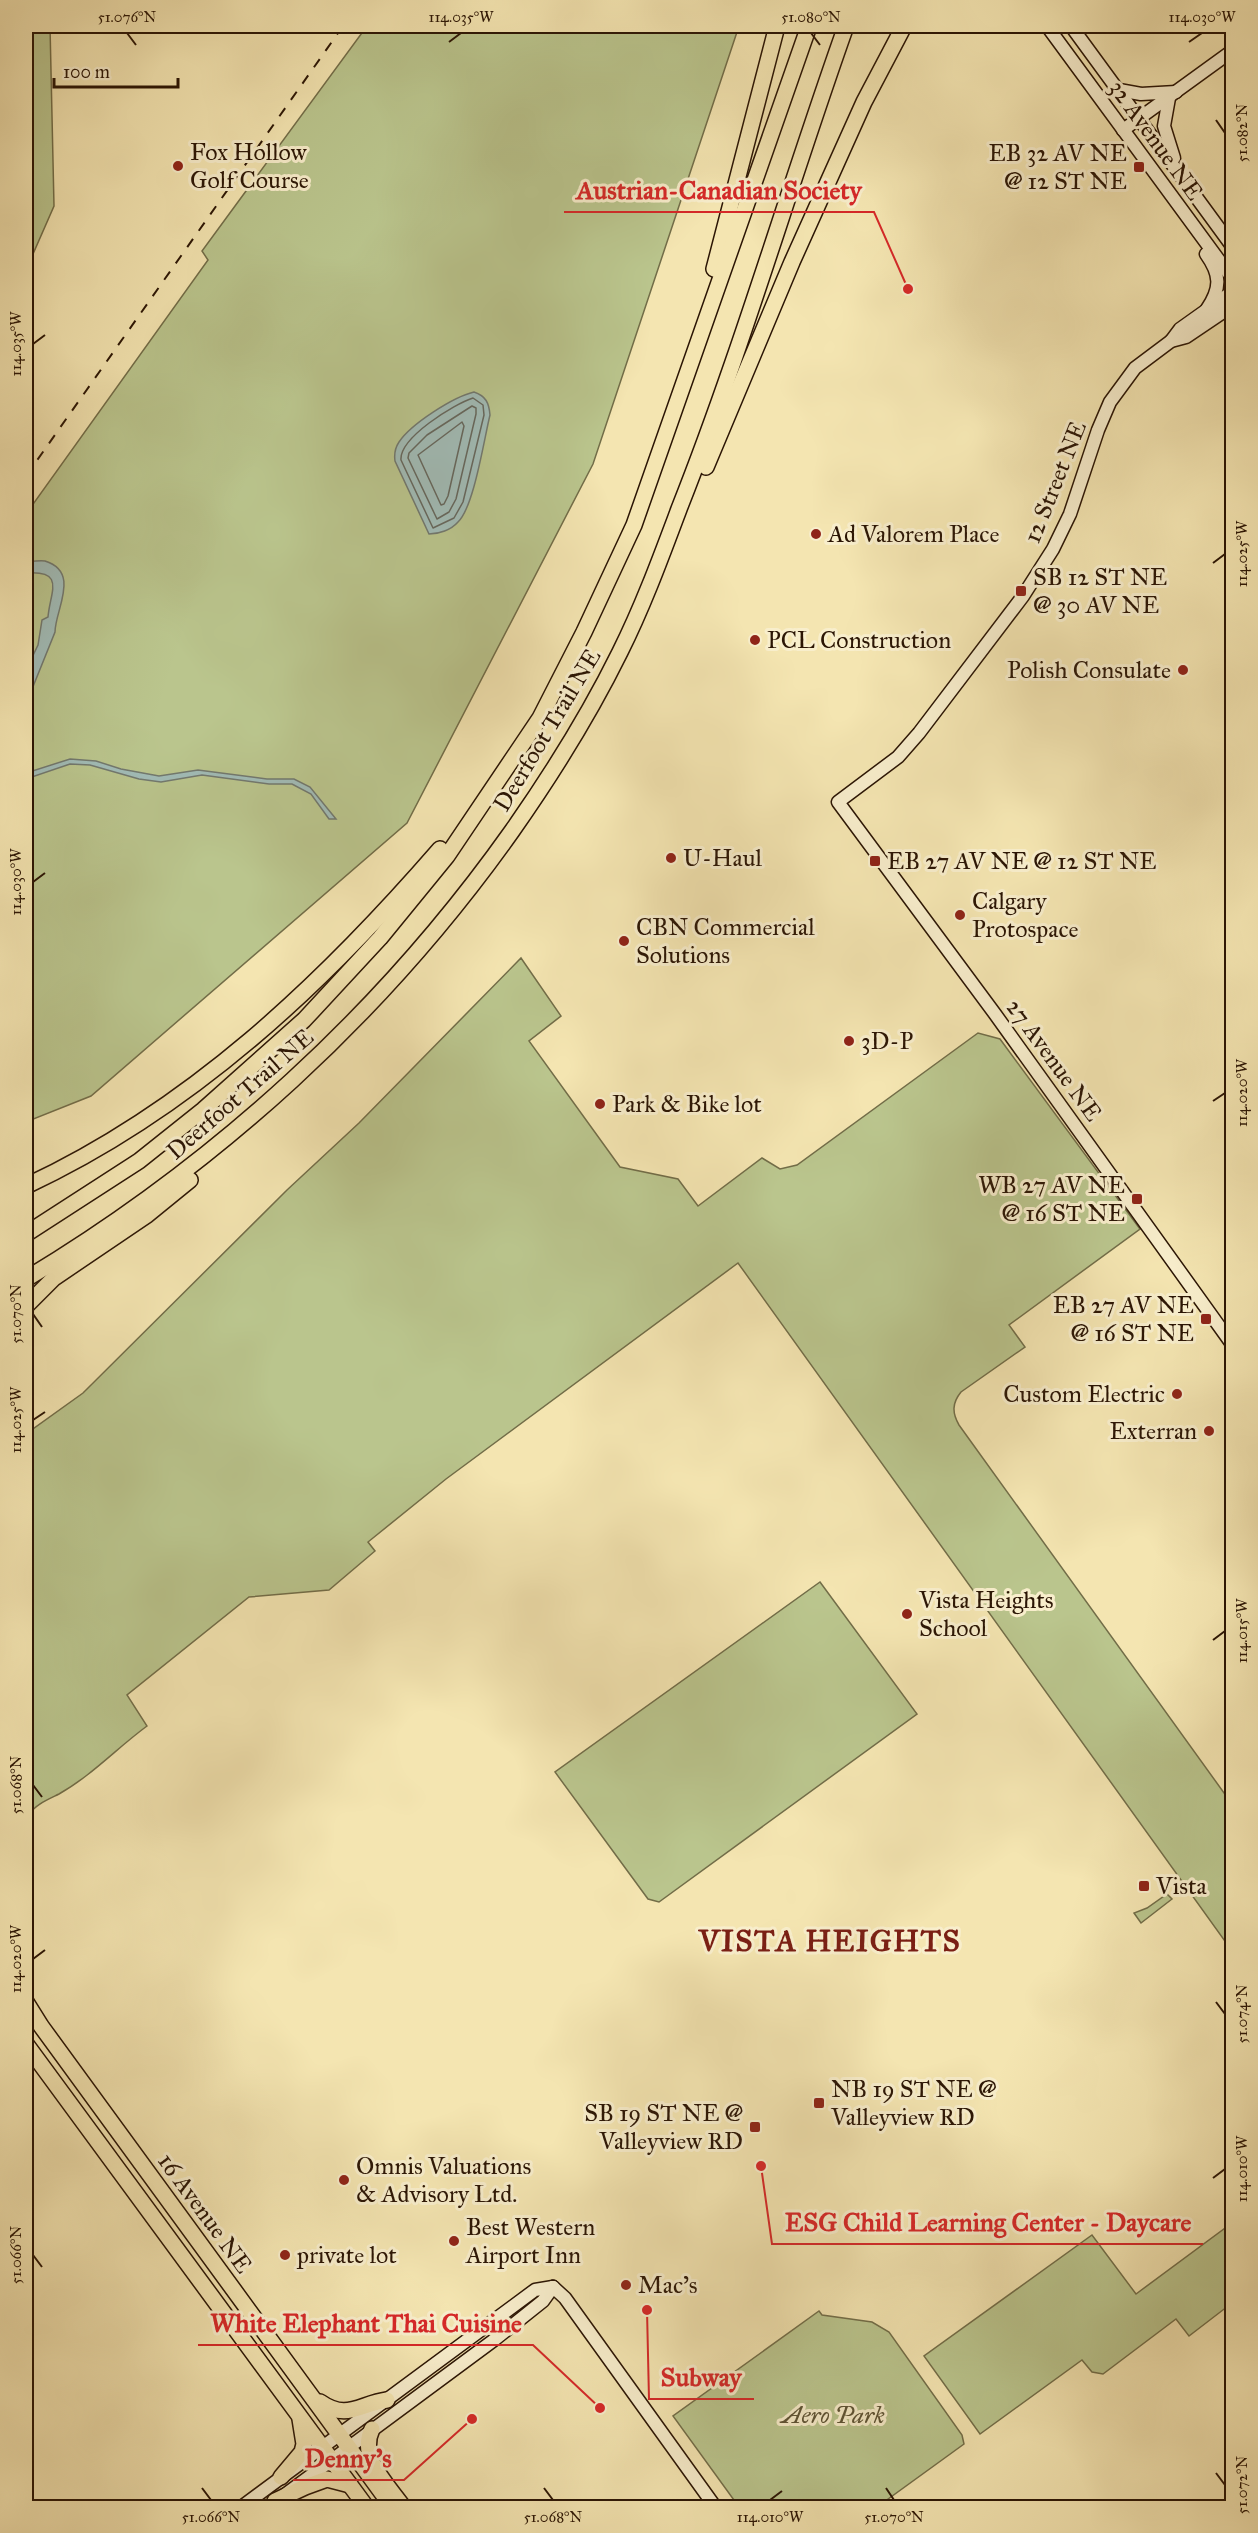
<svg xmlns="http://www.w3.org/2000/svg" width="1258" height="2533" font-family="'IM FELL Great Primer',serif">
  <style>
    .green { fill: #bac58d; stroke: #726d48; stroke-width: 1.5 }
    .water { fill: #a1bcb7; stroke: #72796f; stroke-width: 1.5 }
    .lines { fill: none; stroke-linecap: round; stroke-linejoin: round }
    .shore { stroke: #66685e; stroke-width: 1.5 }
    .secondary-casing { stroke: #2b1504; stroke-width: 15 }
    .highway-casing { stroke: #2b1504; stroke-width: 18 }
    .secondary { stroke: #f8eecc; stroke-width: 12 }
    .highway { stroke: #f4e5b1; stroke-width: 15 }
    .rail { stroke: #2b1504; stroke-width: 2; stroke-dasharray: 10 10; stroke-linecap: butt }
    .ticks { fill: none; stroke: #2b1504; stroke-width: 2 }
    .poi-dot { fill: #8f2418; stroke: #f8eecc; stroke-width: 2 }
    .labels { text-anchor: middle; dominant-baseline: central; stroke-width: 6; stroke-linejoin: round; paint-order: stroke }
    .street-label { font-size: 24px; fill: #2b1504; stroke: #f8eecc }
    .poi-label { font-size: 24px; fill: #2b1504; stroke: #f8eecc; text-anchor: start }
    .park-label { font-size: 24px; font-style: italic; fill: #5d5334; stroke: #f8eecc }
    .district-label { font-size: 30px; font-weight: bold; letter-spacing: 1.5px; fill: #7a1f14; stroke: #f8eecc }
    .leader { fill: none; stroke: #d62828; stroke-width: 2 }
    .callout-dot { fill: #d62828; stroke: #f8eecc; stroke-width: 2 }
    .callout-label { font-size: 26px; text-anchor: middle; font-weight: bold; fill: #d62828; stroke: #f8eecc; stroke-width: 6; stroke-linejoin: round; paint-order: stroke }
    .neatline { fill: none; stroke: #2b1504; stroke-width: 2 }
    .ticks-label { font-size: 15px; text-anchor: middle; fill: #2b1504 }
  </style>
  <rect width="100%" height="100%" fill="#f4e5b1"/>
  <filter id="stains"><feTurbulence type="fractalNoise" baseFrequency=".00333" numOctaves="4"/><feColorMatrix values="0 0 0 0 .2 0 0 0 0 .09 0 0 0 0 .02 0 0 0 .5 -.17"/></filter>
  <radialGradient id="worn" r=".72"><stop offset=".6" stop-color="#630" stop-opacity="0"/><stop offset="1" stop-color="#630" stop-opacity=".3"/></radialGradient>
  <g class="green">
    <path d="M26,26h24l4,180 -28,64z"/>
    <path d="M367,26h372l-146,438 -186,359 -316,273 -65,26v-608l182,-254 -6,-9z"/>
    <path d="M521,958l40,58 -32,25 91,126 58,12 20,27 64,-48 18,11 17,-4 181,-132 22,6 140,190 -131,96 16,22 -64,45c-9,11 -9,21 -2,33l273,379v147l-494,-688 -292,216 -78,63 7,9 -46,39 -80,7 -122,98 20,31c-30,22 -56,50 -88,68 -10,5 -25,11 -30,21 -6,13 5,25 1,36l-4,-6v-411l57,-41 204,-203 72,-67z"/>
    <path d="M820,1582l97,132 -258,188 -11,-3 -93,-127z"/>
    <path d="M1167,1894l5,5 -31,24 -7,-10 13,-5z"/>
    <path d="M1232,2223v80l-43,33 -13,-17 -73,55 -11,-2 -10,-12 -102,74 -56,-78 168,-121 44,59z"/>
    <path d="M819,2311l3,4 50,7 17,10 73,103 2,9 -87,63h-138l-66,-91z"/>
  </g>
  <g class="water">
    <path d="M474,392c12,4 15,11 16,23 -6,24 -16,92 -32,107 -7,8 -19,12 -29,12l-34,-73c-1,-7 0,-13 4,-19 12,-18 54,-45 75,-50z"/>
    <path d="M27,561c6,1 12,-1 18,0 36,11 10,49 10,71l-29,72v-34l12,-25 4,-25 6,-3c2,-25 18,-47 -22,-44z"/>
    <path d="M70,759l26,2 25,8 38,7 39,-6 69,9h27l16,8 26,32h-7l-18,-25 -19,-10h-23l-67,-9 -41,7 -22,-3 -49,-14 -20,-1 -44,15v-6z"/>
  </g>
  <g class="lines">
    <g class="shore">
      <path d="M473,398l10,7 1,10 -21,87 -9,16 -21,10 -32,-68c-2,-22 53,-56 72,-62z"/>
      <path d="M472,406l4,2v6l-20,85 -7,13 -12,7 -29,-61 1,-5 18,-18z"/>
      <path d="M462,422l2,4 -16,70 -4,8 -3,1 -23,-50z"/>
    </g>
    <g class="secondary-casing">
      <g id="secondary">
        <path d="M1047,26l185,252"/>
        <path d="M1071,26l161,220"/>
        <path d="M1119,90l22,4 35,-2"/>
        <path d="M1169,98l-5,28 10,32"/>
        <path d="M1123,130l109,-79"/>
        <path d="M1206,254c15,21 15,34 1,55"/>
        <path d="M1232,306l-46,31 -15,4 -36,27 -25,34 -12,28 -28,84 -17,35 -30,47 -104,137 -21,24 -60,45 157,212 237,330"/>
        <path d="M1171,341l9,-12 52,-37"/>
        <path d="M553,2287l12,11 151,210"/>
        <path d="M240,2508l295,-218 18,-3"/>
        <path d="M267,2508l227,-168 49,-39 10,-14"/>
      </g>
    </g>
    <g class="highway-casing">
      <g id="highway">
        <path d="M714,269l63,-243"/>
        <path d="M706,467l86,-205 72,-160 40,-76"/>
        <path d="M26,1186c165,-77 296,-201 414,-337"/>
        <path d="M26,1234l113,-73 64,-51 101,-90 76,-82 67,-82 93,-138 44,-86 50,-107 175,-499"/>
        <path d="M26,1279c191,-115 357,-266 486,-448 40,-57 77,-116 108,-179 23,-46 41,-95 59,-143 63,-159 110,-323 167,-483"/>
        <path d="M26,1306l28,-28 93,-63 43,-35"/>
        <path d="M26,2002l15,24 352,482"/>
        <path d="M26,2044l341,464"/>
        <path d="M320,2402c27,19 39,2 67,-2"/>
        <path d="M372,2429c-14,29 16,56 32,79"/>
        <path d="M281,2477l21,-25 2,-8 -4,-25"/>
        <path d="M275,2501l30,-14 22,-8 23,6"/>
      </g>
    </g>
    <use href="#secondary" class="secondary"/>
    <use href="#highway" class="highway"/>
    <path class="rail" d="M26,476l317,-450"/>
  </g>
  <path class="ticks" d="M127,33l9,12M811,33l9,12M449,42l12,-9M1189,42l13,-9M1216,120l9,13M33,344l12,-9M1213,563l12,-9M33,882l12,-9M1213,1101l12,-8M33,1314l9,13M33,1420l12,-8M1213,1640l12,-9M33,1785l9,12M33,1959l12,-9M1216,2002l9,12M1213,2178l12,-9M33,2255l9,12M1216,2473l9,12M202,2488l9,12M544,2488l9,12M886,2488l8,12M770,2500l12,-9"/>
  <g class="poi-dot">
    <circle cx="178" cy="166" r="6"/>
    <rect x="1133" y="161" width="12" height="12" rx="3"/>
    <circle cx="816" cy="534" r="6"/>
    <rect x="1015" y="585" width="12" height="12" rx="3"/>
    <circle cx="755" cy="640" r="6"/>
    <circle cx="1183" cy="670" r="6"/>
    <circle cx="671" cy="858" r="6"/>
    <rect x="869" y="855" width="12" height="12" rx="3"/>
    <circle cx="960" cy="915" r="6"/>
    <circle cx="624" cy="941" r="6"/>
    <circle cx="849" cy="1041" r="6"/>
    <circle cx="600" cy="1104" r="6"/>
    <rect x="1131" y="1193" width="12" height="12" rx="3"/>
    <rect x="1200" y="1313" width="12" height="12" rx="3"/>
    <circle cx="1177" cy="1394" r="6"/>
    <circle cx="1209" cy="1431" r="6"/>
    <circle cx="907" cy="1614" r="6"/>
    <rect x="1138" y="1880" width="12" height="12" rx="3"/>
    <rect x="813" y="2097" width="12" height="12" rx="3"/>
    <rect x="749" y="2121" width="12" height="12" rx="3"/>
    <circle cx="344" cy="2180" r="6"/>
    <circle cx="454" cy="2241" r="6"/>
    <circle cx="285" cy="2255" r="6"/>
    <circle cx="626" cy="2285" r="6"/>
  </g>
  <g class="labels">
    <g class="street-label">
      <text transform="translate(1156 140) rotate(54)">32 Avenue NE</text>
      <text transform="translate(1055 482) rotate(-68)">12 Street NE</text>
      <text transform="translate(547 730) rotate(-59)">Deerfoot Trail NE</text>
      <text transform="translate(1054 1060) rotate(54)">27 Avenue NE</text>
      <text transform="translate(240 1094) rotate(-41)">Deerfoot Trail NE</text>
      <text transform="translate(205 2213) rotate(54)">16 Avenue NE</text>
    </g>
    <g class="poi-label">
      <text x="190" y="152">Fox Hollow<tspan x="190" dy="28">Golf Course</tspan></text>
      <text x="1127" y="153" text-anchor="end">EB 32 AV NE<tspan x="1127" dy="28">@ 12 ST NE</tspan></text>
      <text x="828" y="534">Ad Valorem Place</text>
      <text x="1033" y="577">SB 12 ST NE<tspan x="1033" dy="28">@ 30 AV NE</tspan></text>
      <text x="767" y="640">PCL Construction</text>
      <text x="1171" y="670" text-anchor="end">Polish Consulate</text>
      <text x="683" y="858">U-Haul</text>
      <text x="887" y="861">EB 27 AV NE @ 12 ST NE</text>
      <text x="972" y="901">Calgary<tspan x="972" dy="28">Protospace</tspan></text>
      <text x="636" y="927">CBN Commercial<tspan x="636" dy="28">Solutions</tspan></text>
      <text x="861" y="1041">3D-P</text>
      <text x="612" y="1104">Park &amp; Bike lot</text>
      <text x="1125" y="1185" text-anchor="end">WB 27 AV NE<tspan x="1125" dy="28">@ 16 ST NE</tspan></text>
      <text x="1194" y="1305" text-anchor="end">EB 27 AV NE<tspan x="1194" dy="28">@ 16 ST NE</tspan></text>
      <text x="1165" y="1394" text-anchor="end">Custom Electric</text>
      <text x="1197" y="1431" text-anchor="end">Exterran</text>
      <text x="919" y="1600">Vista Heights<tspan x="919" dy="28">School</tspan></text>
      <text x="1156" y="1886">Vista</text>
      <text x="831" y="2089">NB 19 ST NE @<tspan x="831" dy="28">Valleyview RD</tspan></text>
      <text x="743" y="2113" text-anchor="end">SB 19 ST NE @<tspan x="743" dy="28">Valleyview RD</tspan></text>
      <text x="356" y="2166">Omnis Valuations<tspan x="356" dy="28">&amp; Advisory Ltd.</tspan></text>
      <text x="466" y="2227">Best Western<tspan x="466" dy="28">Airport Inn</tspan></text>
      <text x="297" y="2255">private lot</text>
      <text x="638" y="2285">Mac's</text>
    </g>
    <g class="park-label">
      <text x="833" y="2415">Aero Park</text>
    </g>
    <g class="district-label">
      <text x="830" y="1941">VISTA HEIGHTS</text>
    </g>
  </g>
  <path class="leader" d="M908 289L874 212H564M761 2166L772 2244H1203M600 2408L533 2345H198M647 2310L649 2399H754M472 2419L404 2480H293"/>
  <g class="callout-dot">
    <circle cx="908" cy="289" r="6"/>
    <circle cx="761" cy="2166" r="6"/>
    <circle cx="600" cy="2408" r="6"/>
    <circle cx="647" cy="2310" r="6"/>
    <circle cx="472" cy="2419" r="6"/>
  </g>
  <g class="callout-label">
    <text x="719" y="199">Austrian-Canadian Society</text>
    <text x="988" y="2231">ESG Child Learning Center - Daycare</text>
    <text x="366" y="2332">White Elephant Thai Cuisine</text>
    <text x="701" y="2386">Subway</text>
    <text x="348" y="2467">Denny's</text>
  </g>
  <rect width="1258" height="2533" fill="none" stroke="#f4e5b1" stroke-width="66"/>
  <path d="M54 78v9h124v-9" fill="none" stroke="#2b1504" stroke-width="3"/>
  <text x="63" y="78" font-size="18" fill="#2b1504" stroke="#f8eecc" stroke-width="4.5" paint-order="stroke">100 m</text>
  <rect x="33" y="33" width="1192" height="2467" class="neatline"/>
  <g class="ticks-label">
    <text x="127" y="22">51.076°N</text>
    <text x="461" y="22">114.035°W</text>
    <text x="811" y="22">51.080°N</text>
    <text x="1202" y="22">114.030°W</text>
    <text transform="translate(1242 133) rotate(-90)" y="5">51.082°N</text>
    <text transform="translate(16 344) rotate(-90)" y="5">114.035°W</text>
    <text transform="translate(1242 554) rotate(-90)" y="5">114.025°W</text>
    <text transform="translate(16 882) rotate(-90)" y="5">114.030°W</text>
    <text transform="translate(1242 1093) rotate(-90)" y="5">114.020°W</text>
    <text transform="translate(16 1314) rotate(-90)" y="5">51.070°N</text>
    <text transform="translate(16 1420) rotate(-90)" y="5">114.025°W</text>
    <text transform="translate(1242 1631) rotate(-90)" y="5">114.015°W</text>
    <text transform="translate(16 1785) rotate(-90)" y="5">51.068°N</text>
    <text transform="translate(16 1959) rotate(-90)" y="5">114.020°W</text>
    <text transform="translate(1242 2014) rotate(-90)" y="5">51.074°N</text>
    <text transform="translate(1242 2169) rotate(-90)" y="5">114.010°W</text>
    <text transform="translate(16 2255) rotate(-90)" y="5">51.066°N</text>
    <text transform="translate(1242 2485) rotate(-90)" y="5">51.072°N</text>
    <text x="211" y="2522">51.066°N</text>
    <text x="553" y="2522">51.068°N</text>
    <text x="770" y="2522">114.010°W</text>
    <text x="894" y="2522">51.070°N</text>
  </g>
  <rect width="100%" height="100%" filter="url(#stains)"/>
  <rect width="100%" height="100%" fill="url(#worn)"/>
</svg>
